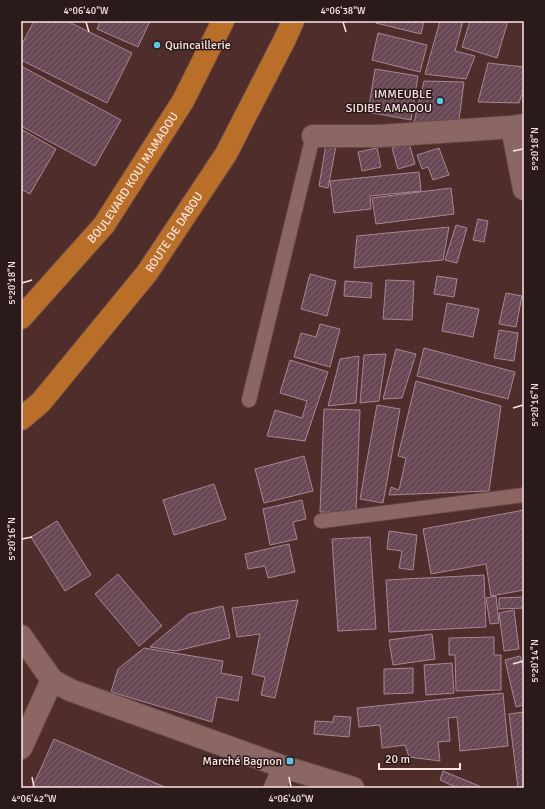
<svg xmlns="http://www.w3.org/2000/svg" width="545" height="809" font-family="Signika,sans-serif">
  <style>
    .building { fill: url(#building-hatch); stroke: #aa8594 }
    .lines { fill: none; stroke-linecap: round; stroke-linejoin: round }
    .lane-casing { stroke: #674b49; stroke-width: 16 }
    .street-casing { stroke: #674b49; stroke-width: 24 }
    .primary-casing { stroke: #674b49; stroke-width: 24 }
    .lane { stroke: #8c6662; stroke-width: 14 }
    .street { stroke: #8c6662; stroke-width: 22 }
    .primary { stroke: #ba6f29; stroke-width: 22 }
    .ticks { fill: none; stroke: #fce5e3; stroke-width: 1.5 }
    .poi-dot { fill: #5cc7e7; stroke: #2a1a19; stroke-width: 1.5 }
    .labels { text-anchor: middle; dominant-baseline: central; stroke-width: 3; stroke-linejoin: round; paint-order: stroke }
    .poi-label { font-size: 12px; fill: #fce5e3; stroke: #2a1a19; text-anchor: end }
    .street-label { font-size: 12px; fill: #fce5e3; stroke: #2a1a19 }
    .neatline { fill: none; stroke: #fce5e3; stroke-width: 1.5 }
    .ticks-label { font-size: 10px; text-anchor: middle; fill: #fce5e3 }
  </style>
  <defs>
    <pattern id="building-hatch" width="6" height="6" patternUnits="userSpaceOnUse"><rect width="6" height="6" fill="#694856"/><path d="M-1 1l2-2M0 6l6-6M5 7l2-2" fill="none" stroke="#7f626e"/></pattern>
  </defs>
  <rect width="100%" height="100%" fill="#4e2d2b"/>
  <g class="building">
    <path d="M34,21h33l65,32 -25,50 -86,-43v-14z"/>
    <path d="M100,21h50l-12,26 -41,-18z"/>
    <path d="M376,21h48l-3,13 -45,-11z"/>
    <path d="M440,21h23l-8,30 20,5 -9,23 -41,-5z"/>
    <path d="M470,21h38l-11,37 -35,-11z"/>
    <path d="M378,33l49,12 -7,27 -48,-12z"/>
    <path d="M488,63l36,4v21l-5,15 -41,-1z"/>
    <path d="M21,66l100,54 -26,46 -74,-40z"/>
    <path d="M375,69l43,7 -7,44 -43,-8z"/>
    <path d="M424,81l40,1 -5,38 -45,2z"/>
    <path d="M21,129l35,20 -26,45 -9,-5z"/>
    <path d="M409,143l6,21 -17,5 -6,-21z"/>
    <path d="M326,144l10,2 -8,42 -9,-2z"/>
    <path d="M377,148l4,19 -19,4 -4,-19z"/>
    <path d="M439,148l10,27 -16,5 -5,-13 -6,2 -5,-14z"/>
    <path d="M419,172l2,19 -51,5 1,13 -37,4 -4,-32z"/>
    <path d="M451,188l3,26 -78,10 -4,-26z"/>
    <path d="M478,219l10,2 -4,21 -11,-2z"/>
    <path d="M456,225l11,3 -10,35 -12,-3z"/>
    <path d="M449,227l-6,33 -89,8 3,-32z"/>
    <path d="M310,274l26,7 -9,35 -26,-7z"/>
    <path d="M437,276l20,3 -3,18 -20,-3z"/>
    <path d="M386,280l28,1 -2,39 -29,-1z"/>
    <path d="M345,281l27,2 -1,15 -27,-2z"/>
    <path d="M506,293l16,3 -6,31 -17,-3z"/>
    <path d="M447,303l32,6 -6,28 -31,-6z"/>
    <path d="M320,324l20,5 -10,38 -36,-10 7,-24 15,4z"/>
    <path d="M499,330l19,3 -4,28 -20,-3z"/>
    <path d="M424,348l91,24 -7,27 -91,-23z"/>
    <path d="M396,349l20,5 -14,44 -19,1z"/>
    <path d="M386,354l-7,47 -19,2 4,-48z"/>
    <path d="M359,356l-3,47 -28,3 12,-47z"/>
    <path d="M290,360l38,12 -23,69 -38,-5 8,-26 27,8 5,-17 -27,-8z"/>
    <path d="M416,381l85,25 -12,85 -100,4 2,-8 8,3 7,-32 -8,-2z"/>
    <path d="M377,405l23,4 -17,94 -23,-4z"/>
    <path d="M324,409l36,1 -4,103 -36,-1z"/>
    <path d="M304,456l9,35 -49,12 -9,-34z"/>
    <path d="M214,484l12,35 -52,16 -11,-35z"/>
    <path d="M302,500l4,19 -13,3 4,17 -27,6 -7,-36z"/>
    <path d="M524,510v80l-33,6 -5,-32 -55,10 -8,-45z"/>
    <path d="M57,521l34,54 -26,16 -34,-54z"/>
    <path d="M389,531l28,4 -4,35 -14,-2 3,-17 -15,-2z"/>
    <path d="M370,537l6,92 -38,2 -6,-92z"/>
    <path d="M289,544l6,28 -27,6 -3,-12 -17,3 -3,-15z"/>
    <path d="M118,574l44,52 -23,20 -44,-52z"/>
    <path d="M484,575l2,52 -97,5 -3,-52z"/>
    <path d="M496,596l3,27 -9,1 -4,-26z"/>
    <path d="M524,597v11l-25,1v-11z"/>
    <path d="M298,600l-23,98 -14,-3 4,-18 -13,-3 8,-40 -23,3 -5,-29z"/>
    <path d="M223,606l7,32 -54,13 -26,-4 39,-33z"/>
    <path d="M514,610l5,39 -15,2 -5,-38z"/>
    <path d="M432,634l3,25 -42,6 -4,-25z"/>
    <path d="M494,637v18h7v35l-45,1 -1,-36h-6v-17z"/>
    <path d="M144,648l79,13 -2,12 21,4 -4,24 -21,-4 -5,25 -101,-30 7,-23z"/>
    <path d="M520,656l4,14v35l-8,2 -11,-47z"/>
    <path d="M452,663l2,30 -28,2 -2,-30z"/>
    <path d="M413,668v25l-29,1v-25z"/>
    <path d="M503,693l5,53 -48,5 -3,-34 -9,1 2,23 -12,1 2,19 -31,-4 -4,-12 -23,3 -2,-23 -21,2 -2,-19z"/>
    <path d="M524,712v76h-6l-9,-74z"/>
    <path d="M334,716l17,1 -2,20 -35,-3 1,-13 18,1z"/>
    <path d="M54,739l113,49h-135z"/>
    <path d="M443,771l41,17h-26l-18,-8z"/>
  </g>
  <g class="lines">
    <g class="lane-casing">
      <g id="lane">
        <path d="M249,400l64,-264"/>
        <path d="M321,521l203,-26"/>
      </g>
    </g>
    <g class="street-casing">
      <g id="street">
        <path d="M512,127l12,62"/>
        <path d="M313,136h67l132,-9 12,-2"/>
        <path d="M21,636l31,44 18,10 214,77 69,21"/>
        <path d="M21,748l31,-68"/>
        <path d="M275,788l9,-21"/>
      </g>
    </g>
    <g class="primary-casing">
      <g id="primary">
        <path id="s1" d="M21,318l83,-93 79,-124 40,-80"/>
        <path id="s2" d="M21,419l20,-17 106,-129 79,-119 59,-115 8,-18"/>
      </g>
    </g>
    <use href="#lane" class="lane"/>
    <use href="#street" class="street"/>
    <use href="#primary" class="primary"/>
  </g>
  <path class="ticks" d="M86,22l3,10M343,22l3,10M513,151l10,-2M22,283l10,-3M513,408l10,-3M22,539l10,-2M513,664l10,-3M32,777l2,10M289,777l2,10"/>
  <g class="poi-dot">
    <circle cx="157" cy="45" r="4"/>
    <circle cx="440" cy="101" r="4"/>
    <rect x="286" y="757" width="8" height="8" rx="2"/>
  </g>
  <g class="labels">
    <g class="poi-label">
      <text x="165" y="45" text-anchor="start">Quincaillerie</text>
      <text x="432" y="94">IMMEUBLE<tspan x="432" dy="14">SIDIBE AMADOU</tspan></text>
      <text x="282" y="761">Marché Bagnon</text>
    </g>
    <g class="street-label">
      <text stroke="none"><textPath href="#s1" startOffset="180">BOULEVARD KOUI MAMADOU</textPath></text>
      <text stroke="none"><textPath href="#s2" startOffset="242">ROUTE DE DABOU</textPath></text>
    </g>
  </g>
  <rect width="545" height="809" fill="none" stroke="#2a1a19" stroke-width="44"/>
  <path d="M379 763v6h81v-6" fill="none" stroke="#fce5e3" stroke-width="2"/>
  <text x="385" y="763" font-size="12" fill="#fce5e3" stroke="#2a1a19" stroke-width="3" paint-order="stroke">20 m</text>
  <rect x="22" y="22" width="501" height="765" class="neatline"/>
  <g class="ticks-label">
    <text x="86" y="14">4°06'40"W</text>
    <text x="343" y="14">4°06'38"W</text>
    <text transform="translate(534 149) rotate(-90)" y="4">5°20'18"N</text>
    <text transform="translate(11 283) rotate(-90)" y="4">5°20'18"N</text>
    <text transform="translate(534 405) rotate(-90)" y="4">5°20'16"N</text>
    <text transform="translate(11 539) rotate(-90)" y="4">5°20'16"N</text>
    <text transform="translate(534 661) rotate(-90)" y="4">5°20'14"N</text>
    <text x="34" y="802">4°06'42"W</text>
    <text x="291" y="802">4°06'40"W</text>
  </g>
</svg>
